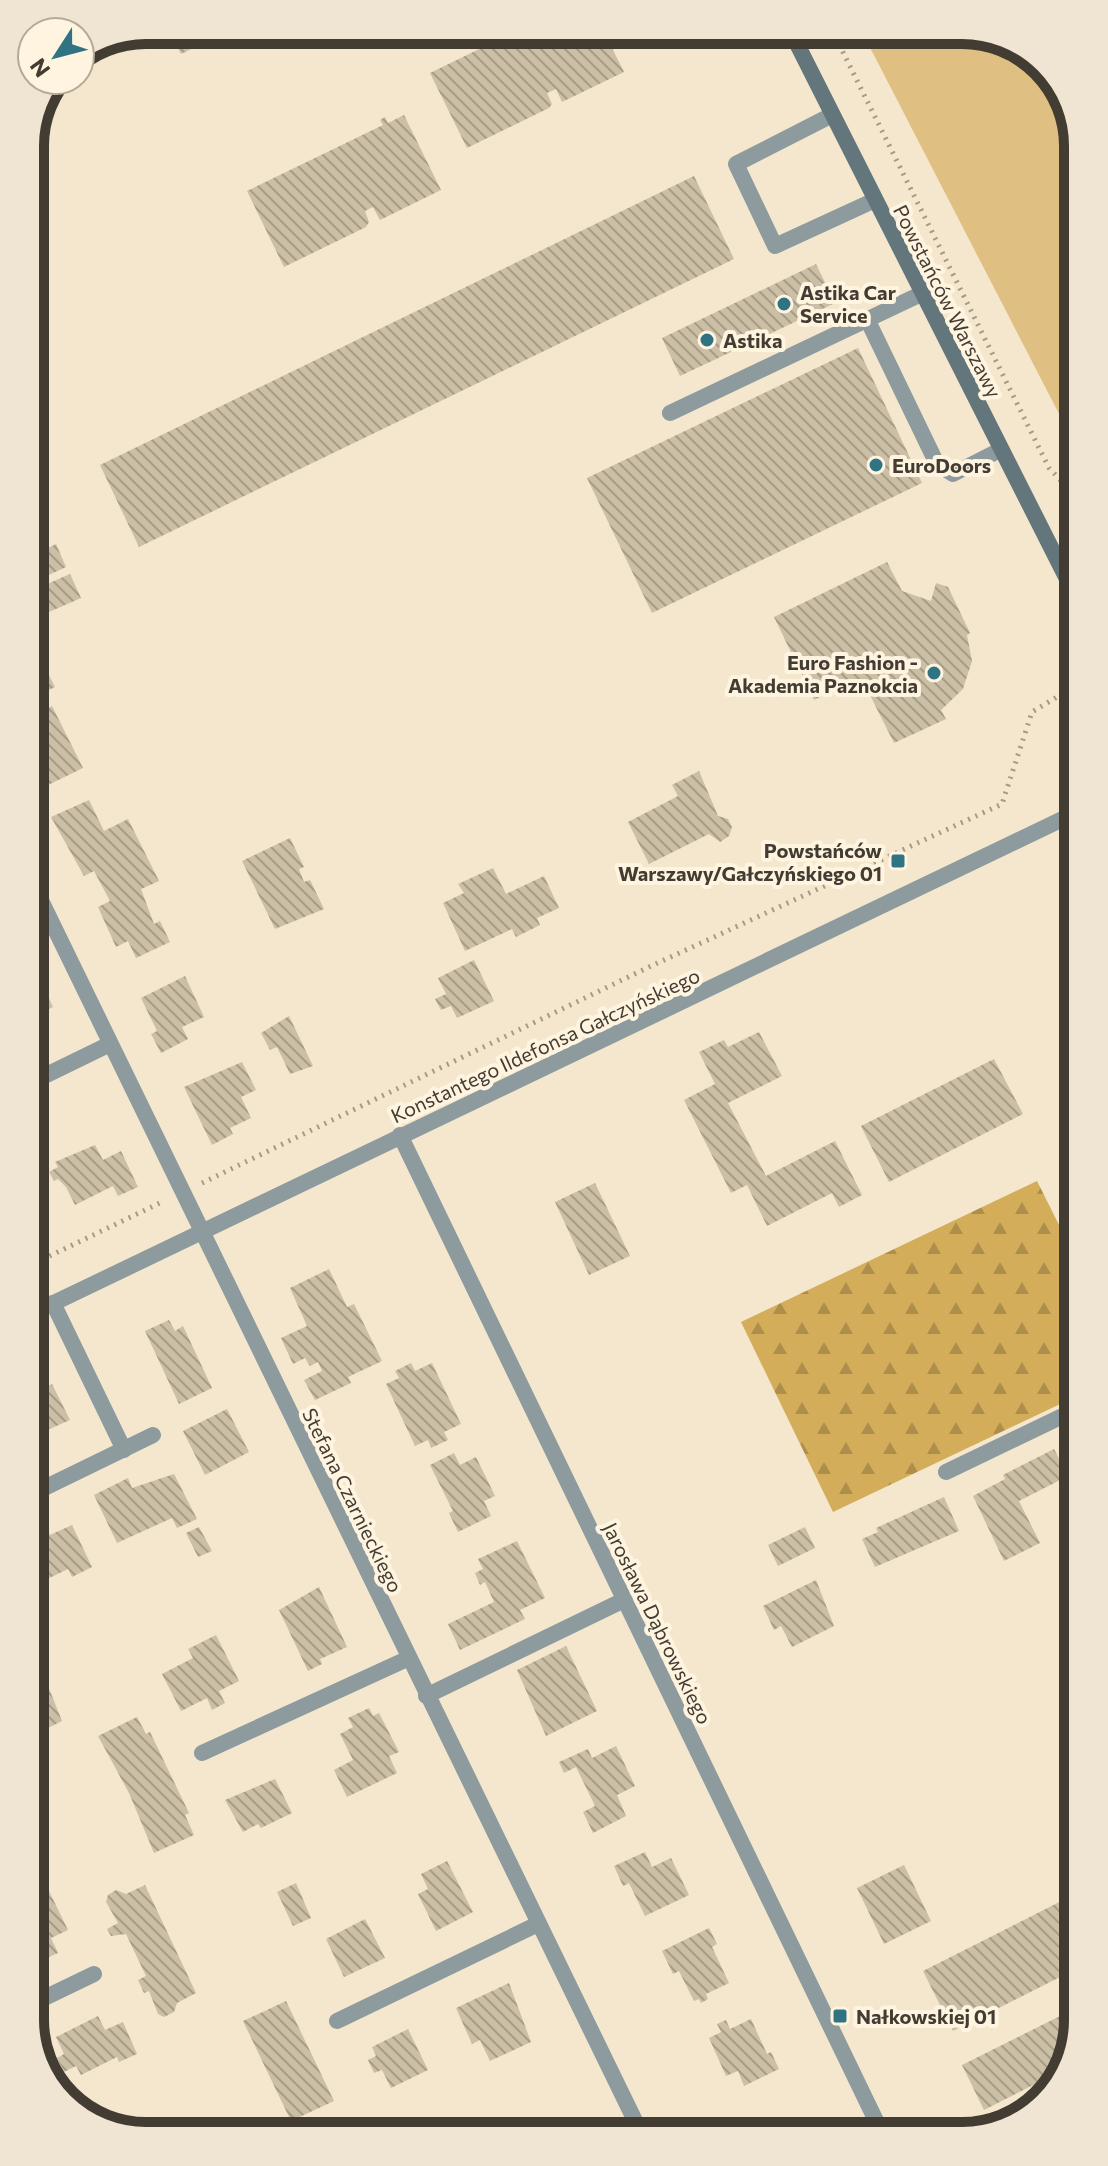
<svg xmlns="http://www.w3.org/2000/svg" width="1108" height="2166" font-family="Commissioner,sans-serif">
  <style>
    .green { fill: #e0c082 }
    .forest { fill: url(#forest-firs) }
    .building { fill: url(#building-back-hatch) }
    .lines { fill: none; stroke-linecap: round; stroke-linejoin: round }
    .path { stroke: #a49a87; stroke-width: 5; stroke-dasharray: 2 6; stroke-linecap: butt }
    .service { stroke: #8d9b9f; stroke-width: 16 }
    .minor { stroke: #8d9b9f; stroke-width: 16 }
    .tertiary { stroke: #8d9b9f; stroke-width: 16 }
    .secondary { stroke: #62767b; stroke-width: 16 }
    .poi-dot { fill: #307484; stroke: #fff4e0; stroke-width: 3 }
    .labels { text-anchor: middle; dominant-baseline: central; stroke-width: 8; stroke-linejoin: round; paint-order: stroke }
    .poi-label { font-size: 20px; font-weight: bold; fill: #423c32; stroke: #fff4e0; text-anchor: start }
    .street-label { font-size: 20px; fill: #423c32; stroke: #fff4e0 }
    .rim { fill: none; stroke: #423c32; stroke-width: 10 }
  </style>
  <defs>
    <pattern id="forest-firs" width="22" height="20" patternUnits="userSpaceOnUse" patternTransform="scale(2)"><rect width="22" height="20" fill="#d4ad5a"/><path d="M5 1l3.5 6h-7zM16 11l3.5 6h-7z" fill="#ae8e4b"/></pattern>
    <pattern id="building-back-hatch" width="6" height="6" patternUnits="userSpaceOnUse" patternTransform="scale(2)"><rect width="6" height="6" fill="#cbbfa6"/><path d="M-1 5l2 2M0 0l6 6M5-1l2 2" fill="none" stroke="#a69c88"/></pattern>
  </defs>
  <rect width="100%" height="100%" fill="#f4e7cd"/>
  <path class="green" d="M861,30h109l62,24 37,48 2,335z"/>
  <path class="forest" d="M1037,1181l38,76v140l-242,115 -92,-190z"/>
  <g class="building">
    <path d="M169,30h62l-50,24z"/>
    <path d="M518,30h85l21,42 -62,30 -6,-13 -9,4 5,11 -3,4 -82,40 -37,-75z"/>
    <path d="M404,115l37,75 -61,30 -7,-13 -8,4 4,11 -3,5 -82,40 -37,-76 136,-66 -3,-5 5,-3 3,6z"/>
    <path d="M694,176l40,83 -595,288 -39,-82z"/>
    <path d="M816,264l19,39 -155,73 -18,-38z"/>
    <path d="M858,348l64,135 -270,130 -65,-135z"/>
    <path d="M56,544l10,23 -32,15 -2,-26z"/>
    <path d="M887,562l15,29 29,10 5,-18 12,4 22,46 -3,2 5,26 -9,28 -22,21 5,9 -52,24 -27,-54h-11l-9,-5 -33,16 -40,-83z"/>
    <path d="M70,574l11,24 -32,14 -11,-24z"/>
    <path d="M32,641l23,46 -22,11v-3z"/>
    <path d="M52,706l31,62 -43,21 -7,-14v-59z"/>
    <path d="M699,771l19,45 10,3 4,8 -3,9 -9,6 -11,-8 -60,30 -21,-42 50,-26 -6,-11z"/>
    <path d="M89,800l15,31 24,-12 31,62 -18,8 13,35 6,-3 10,21 -34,16 -8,-17 -12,6 -18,-40 12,-6 -16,-30 -10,5 -33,-59z"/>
    <path d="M290,838l14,29 -5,2 5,13 6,-2 14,29 -49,20 -33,-68z"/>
    <path d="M493,868l13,26 38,-18 15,32 -22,10 3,7 -24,12 -4,-8 -47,22 -22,-48 21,-10 -6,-9z"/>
    <path d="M474,960l20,41 -37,17 -6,-12 -10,4 -6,-11 11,-5 -8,-16z"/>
    <path d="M185,976l19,41 -22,10 6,12 -27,14 -10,-19 6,-3 -16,-33z"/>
    <path d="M41,981l12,26 -13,6 9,18 -15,8v-55z"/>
    <path d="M289,1016l24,50 -23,8 -13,-27 -7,3 -9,-17z"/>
    <path d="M759,1032l23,44 -54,27 38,73 69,-35 27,54 -23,12 -7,-14 -65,33 -20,-41 -16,8 -47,-93 31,-16 -16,-32 25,-12 4,7z"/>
    <path d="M994,1059l29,55 -134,68 -28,-56z"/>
    <path d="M242,1062l14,28 -15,7 10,21 -21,10 3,6 -21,11 -28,-58z"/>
    <path d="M95,1145l8,15 18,-9 17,36 -20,9 -5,-10 -38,19 -9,-18 -8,-8 -4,2 -5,-9 9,-5 -3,-5z"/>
    <path d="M595,1183l35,73 -41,19 -34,-73z"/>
    <path d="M35,1211l7,15 -7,3z"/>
    <path d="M329,1269l18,38 7,-3 28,57 -34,16 3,6 -36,17 -11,-20 18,-9 -4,-9 -8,4 -5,-8 -12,6 -12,-26 26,-12 -17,-38z"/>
    <path d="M169,1320l6,11 8,-5 29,62 -33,16 -34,-73z"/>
    <path d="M411,1363l4,8 17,-8 29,61 -17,8 4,8 -17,8 -3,-8 -13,6 -29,-62 13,-6 -4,-7z"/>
    <path d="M52,1384l18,36 -34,15v-43z"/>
    <path d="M227,1409l22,43 -44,23 -22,-44z"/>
    <path d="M1054,1449l14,27 -49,25 21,42 -36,18 -31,-65 32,-17 -2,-4z"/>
    <path d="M454,1453l6,12 16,-8 19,39 -11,5 7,15 -33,16 -9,-19 4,-2 -23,-46z"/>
    <path d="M174,1474l23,45 -20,9 -5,-10 -55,25 -23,-48 34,-17 4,10z"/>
    <path d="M944,1497l15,34 -84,36 -13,-28 16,-7 -2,-4z"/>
    <path d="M72,1525l20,42 -20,10 -4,-8 -31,15 -1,-49 11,-5 3,5z"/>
    <path d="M199,1527l13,24 -14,6 -12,-24z"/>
    <path d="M805,1527l10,21 -37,18 -10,-21z"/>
    <path d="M517,1541l28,57 -25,12 5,9 -65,31 -12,-26 46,-22 -9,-20 -5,3 -5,-12 8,-4 -5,-10z"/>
    <path d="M816,1580l18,46 -42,21 -11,-21 -7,4 -11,-24z"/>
    <path d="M319,1587l28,60 -27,12 2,5 -14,7 -29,-61z"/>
    <path d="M216,1635l23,46 -20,10 6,12 -13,7 -5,-12 -26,13 -19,-37 31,-16 -5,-9z"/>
    <path d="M566,1646l31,65 -51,25 -29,-66z"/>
    <path d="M42,1671l20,50 -18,9 -7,-7v-50z"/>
    <path d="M369,1708l4,8 6,-3 20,39 -10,4 8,17 -50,24 -13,-27 19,-10 -13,-26 13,-7 -5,-9z"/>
    <path d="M137,1717l9,17 4,-2 39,81 -4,2 9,20 -40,18 -25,-60 -31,-57z"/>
    <path d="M616,1746l19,40 -18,9 9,21 -33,17 -10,-21 12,-6 -19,-39 -12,6 -5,-11 29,-13 4,9z"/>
    <path d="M275,1779l17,34 -31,15 -3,-4 -15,8 -18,-32z"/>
    <path d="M645,1852l7,15 19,-9 18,37 -44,21 -16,-33 -6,3 -9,-20z"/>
    <path d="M447,1861l26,51 -37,19 -18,-37 10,-5 -7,-15z"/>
    <path d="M904,1865l27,56 -47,23 -27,-56z"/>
    <path d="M296,1883l15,35 -18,8 -16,-34z"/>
    <path d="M46,1885l22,45 -17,8 7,15 -20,9v-73z"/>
    <path d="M145,1885l51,108 -19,10 -3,9 -10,5 -6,-3 -9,-23 -5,2 -6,-13 8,-4 -20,-42 -15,2 -4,-7 11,-6 -12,-21 2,-7 8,-5 10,4z"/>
    <path d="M1077,1893l1,75 -125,63 -30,-60z"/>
    <path d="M365,1919l20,39 -41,19 -18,-38z"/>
    <path d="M709,1928l8,16 -5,3 17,36 -23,11 2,5 -7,4 -2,-4 -5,2 -15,-30 -6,3 -11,-23z"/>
    <path d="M509,1983l22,59 -41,19 -10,-21 -8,4 -16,-36z"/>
    <path d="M286,2001l48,100 -43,20 -48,-100z"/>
    <path d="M1078,2007v13l-15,50 -79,40 -22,-45z"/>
    <path d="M98,2016l7,14 18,-8 14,32 -18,8 -2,-5 -36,18 -5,-9 -12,6 -7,-14 7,-4 -8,-17z"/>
    <path d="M751,2019l16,35 4,-2 8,17 -35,17 -6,-15 -12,5 -17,-38 12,-6 -4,-8 9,-4 4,9z"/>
    <path d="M408,2029l20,41 -37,18 -9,-18 -8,3 -6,-13 8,-4 -4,-9z"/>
    <path d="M580,2120l6,11 -29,1z"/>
    <path d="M379,2125l4,8 -22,1z"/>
  </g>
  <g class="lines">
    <g class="path">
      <path d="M832,30l217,438 22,23"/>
      <path d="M202,1183l447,-216 353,-163 30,-92 40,-24"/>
      <path d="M35,1263l129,-62"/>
    </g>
    <g class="service">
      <path d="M832,115l-96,49 39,82 100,-46"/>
      <path d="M868,321l69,143 16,10 47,-24"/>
      <path d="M670,413l251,-119"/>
      <path d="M946,1472l129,-62"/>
      <path d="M426,1696l198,-96"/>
      <path d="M202,1753l205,-94"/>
      <path d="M38,2001l56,-27"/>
      <path d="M337,2021l201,-97"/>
    </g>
    <g class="minor">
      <path d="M34,886l606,1245"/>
      <path d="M34,1081l76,-37"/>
      <path d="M400,1135l480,994"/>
      <path d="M53,1303l71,147"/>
      <path d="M36,1492l117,-57"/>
    </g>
    <path class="tertiary" d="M35,1312l1038,-498"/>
    <path class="secondary" d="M790,30l282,559"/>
  </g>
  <g class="poi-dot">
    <circle cx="784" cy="304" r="8"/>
    <circle cx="707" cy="340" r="8"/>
    <circle cx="876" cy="465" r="8"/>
    <circle cx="934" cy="673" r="8"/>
    <rect x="890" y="853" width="16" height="16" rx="4"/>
    <rect x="832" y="2008" width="16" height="16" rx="4"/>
  </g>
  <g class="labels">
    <g class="poi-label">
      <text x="800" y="292">Astika Car<tspan x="800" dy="23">Service</tspan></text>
      <text x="723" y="340">Astika</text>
      <text x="892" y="465">EuroDoors</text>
      <text x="918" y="662" text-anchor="end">Euro Fashion -<tspan x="918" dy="23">Akademia Paznokcia</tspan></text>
      <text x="882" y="850" text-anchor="end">Powstańców<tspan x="882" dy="23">Warszawy/Gałczyńskiego 01</tspan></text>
      <text x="856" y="2016">Nałkowskiej 01</text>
    </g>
    <g class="street-label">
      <text transform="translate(948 301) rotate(63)">Powstańców Warszawy</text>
      <text transform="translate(545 1045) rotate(-25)">Konstantego Ildefonsa Gałczyńskiego</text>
      <text transform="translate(353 1500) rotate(64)">Stefana Czarnieckiego</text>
      <text transform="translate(658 1623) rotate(64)">Jarosława Dąbrowskiego</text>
    </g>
  </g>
  <path d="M0 0H1108V2166H0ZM146 44H962A102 102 0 0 1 1064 146V2020A102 102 0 0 1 962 2122H146A102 102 0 0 1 44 2020V146A102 102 0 0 1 146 44Z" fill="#f0e5d2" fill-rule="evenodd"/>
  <path class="rim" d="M146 44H962A102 102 0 0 1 1064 146V2020A102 102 0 0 1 962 2122H146A102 102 0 0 1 44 2020V146A102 102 0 0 1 146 44Z"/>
  <g transform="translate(56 56) rotate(234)"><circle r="38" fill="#fff4e0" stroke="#b3aa9a" stroke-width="2"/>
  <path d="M0-6L14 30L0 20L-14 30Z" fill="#307484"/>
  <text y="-12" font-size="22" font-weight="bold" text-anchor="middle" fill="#423c32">N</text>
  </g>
</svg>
